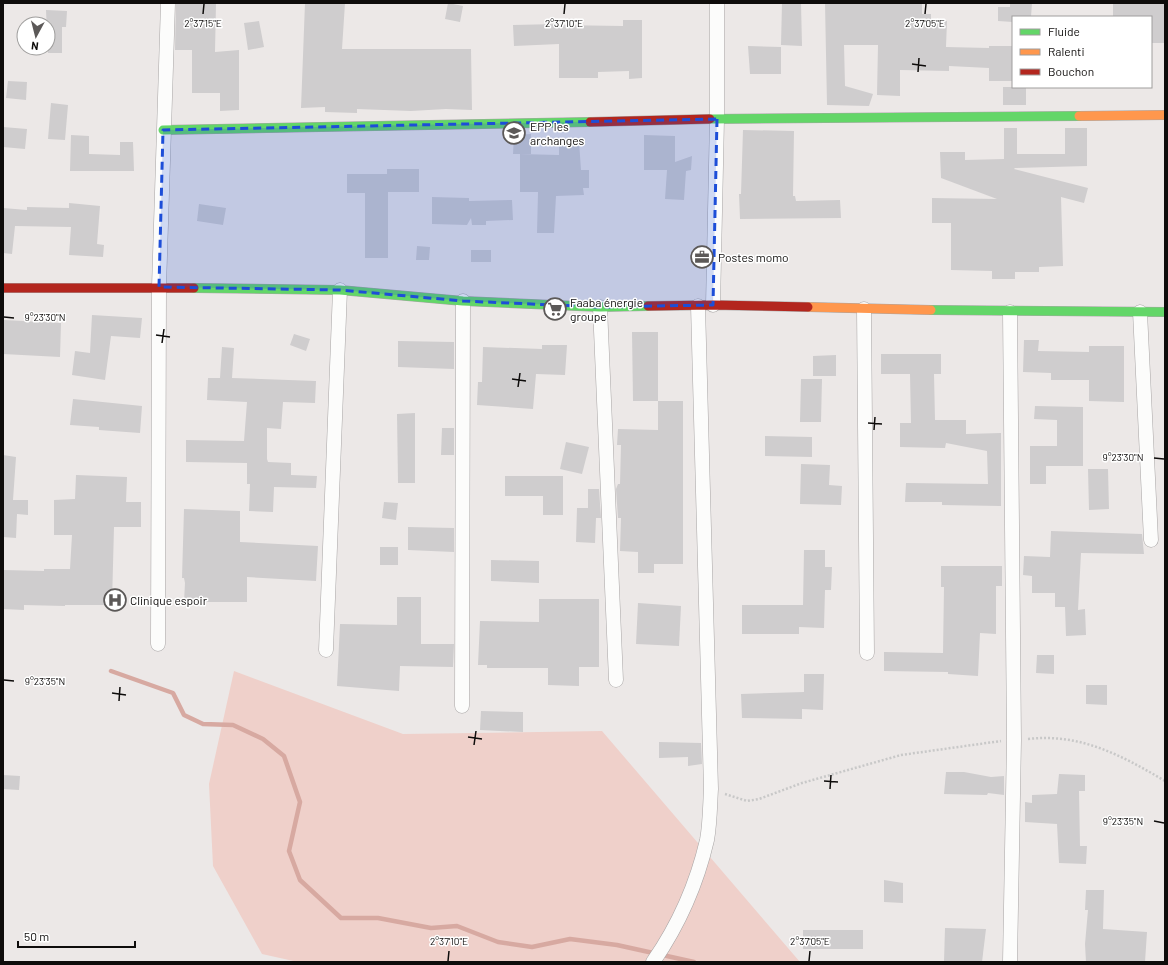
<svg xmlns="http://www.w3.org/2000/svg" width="1168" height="965" font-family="Barlow,sans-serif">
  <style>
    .green { fill: #efd0ca }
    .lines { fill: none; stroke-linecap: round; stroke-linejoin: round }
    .stream { stroke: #d7a9a1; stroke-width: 4.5 }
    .building { fill: #cfcdce }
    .street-casing { stroke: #a8a5a5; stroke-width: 15 }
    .fast-casing { stroke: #a8a5a5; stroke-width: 10 }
    .slow-casing { stroke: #a8a5a5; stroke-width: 10 }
    .jam-casing { stroke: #a8a5a5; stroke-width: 10 }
    .path { stroke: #c8c8c8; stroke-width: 2.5; stroke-dasharray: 2 2; stroke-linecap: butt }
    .street { stroke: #fcfcfb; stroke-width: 14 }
    .fast { stroke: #63d668; stroke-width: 9 }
    .slow { stroke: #ff974d; stroke-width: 9 }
    .jam { stroke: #b3261e; stroke-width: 9 }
    .marked { fill: #1d4ed8; fill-opacity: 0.2; stroke: #1d4ed8; stroke-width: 3; stroke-dasharray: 8 5; stroke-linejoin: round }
    .ticks { fill: none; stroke: #0e0c0b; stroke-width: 1.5 }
    .labels { text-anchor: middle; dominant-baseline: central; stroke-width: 3; stroke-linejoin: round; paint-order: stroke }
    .poi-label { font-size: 12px; fill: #0e0c0b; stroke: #fff; text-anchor: start }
    .ticks-label { font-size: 10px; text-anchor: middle; fill: #0e0c0b; stroke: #fff; stroke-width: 3; stroke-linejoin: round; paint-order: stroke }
  </style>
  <rect width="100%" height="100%" fill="#ece8e7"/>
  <path class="green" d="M234,671l169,63 199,-3 198,231h-502l-36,-8 -49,-88 -4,-82z"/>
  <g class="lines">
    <path class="stream" d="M111,671l62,22 11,22 19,9 30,1 30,14 21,17 16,46 -11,49 11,29 41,38h37l53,10 26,-2 41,16 34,5 38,-8 47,6 77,17"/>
  </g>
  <g class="building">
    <path d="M176,3h40l-1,49 24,-2v60l-19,1v-18h-28v-43h-17z"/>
    <path d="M305,3h40l-3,46h129l1,61 -26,-1 -35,2 -54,-2v4l-32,-1v-5l-24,1z"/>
    <path d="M448,3l15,3 -3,16 -15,-3z"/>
    <path d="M782,3h19l1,43 -21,-1z"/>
    <path d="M825,3h97v11h9v7h16l-1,26 43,1v-2h24v35h-24v-13l-40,-2v5l-49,-1v26l-23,-1 1,-50h-34l1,41 28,8 -4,12 -42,-1z"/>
    <path d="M1010,3h22l-1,14h-18v5l-15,-1v-14h12z"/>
    <path d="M1113,3h52v40h-14v-26h-38z"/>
    <path d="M46,10l21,1 -1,16h-4v26h-14z"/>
    <path d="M623,20h19v58l-13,1v-8l-31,1v6h-39v-34l-45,2 -1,-21 44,-1v1l66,1z"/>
    <path d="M259,21l5,26 -16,3 -4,-27z"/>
    <path d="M748,46l33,1v27h-31z"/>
    <path d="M8,81l19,1 -1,18 -20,-2z"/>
    <rect x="1003" y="87" width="23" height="18"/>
    <path d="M51,103l17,2 -3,35 -17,-1z"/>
    <path d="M3,127l24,2 -2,20 -22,-2z"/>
    <path d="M1004,128h13v26h48v-26h22v38l-72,2 -1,1 74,19 -4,15 -23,-6 2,69 -24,1v5h-24v7h-23v-8l-41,-1v-47h-19v-25l65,1 -56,-21 -1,-26h25v8l39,-1z"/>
    <path d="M743,130l51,1 -1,65h2l1,5 44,-1 1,18 -101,1 -1,-25h2z"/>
    <path d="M531,134v20h-18l1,-19z"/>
    <path d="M71,135l18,1v18l31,1v-13h13l1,29h-64z"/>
    <path d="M644,135l31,1v26l17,-6 -1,14 -5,1 -2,29 -19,-1 2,-29h-23z"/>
    <path d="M579,141l2,29h8v18h-6l1,7 -28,1 -2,37h-17l1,-41h-18v-38l39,1v-13z"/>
    <path d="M387,169h32v23h-31v66h-23v-65h-18v-19h40z"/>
    <path d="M432,197l37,1v3l43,-1 1,20 -27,1v4h-14l-1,-7 -4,7 -35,-1z"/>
    <path d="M69,203l31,3 -3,38 7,1 -1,12 -34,-2 2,-28 -56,-1 -3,28 -9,-1v-45l24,2v-3l42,1z"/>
    <path d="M199,204l27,4 -3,17 -26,-4z"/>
    <path d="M417,246l13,1 -1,13h-13z"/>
    <rect x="471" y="250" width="20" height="12"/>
    <path d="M92,315l50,3 -2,20 -29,-2 -6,44 -33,-5 3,-24 15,2z"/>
    <path d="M4,320l57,3 -1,34 -57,-3z"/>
    <path d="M632,332h26v69h-25z"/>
    <path d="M294,334l16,5 -4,12 -16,-6z"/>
    <path d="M1024,340h15l-1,11 51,1v-6h35v56l-35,-1v-21h-38v-7l-28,-1z"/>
    <path d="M398,341l56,1v27l-56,-2z"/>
    <path d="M542,345h25l-2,30 -29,-1 -3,35 -56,-4 1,-23h4l1,-35 59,2z"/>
    <path d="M222,347l12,1 -2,30 84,3 -1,22 -32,-1 -2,27 -14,-1v31l1,3 23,1v12l26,1 -1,12 -42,-1 -1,25 -24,-1 1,-27h-3v-21l-61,-1v-22l58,1 3,-39 -40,-2 1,-22h12z"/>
    <path d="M881,354h60v20h-7l1,46h31v14l35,-1v73l-59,-1v-3h-37l1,-19 82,1 -1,-33 -41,-8 -1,5 -45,-1v-24h11l-1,-49h-29z"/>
    <path d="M836,355v21h-23v-20z"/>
    <path d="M801,379h21l-1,43h-21z"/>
    <path d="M73,399l69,7 -2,27 -41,-3v-3l-29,-2z"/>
    <path d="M658,401h25v163h-29v9h-16v-21l-18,-1 1,-33h-3l-2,-29 2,-5h2l1,-39h-4l1,-16 40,1z"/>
    <path d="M1035,406l48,1v59h-37v18h-16v-38h27v-26l-23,-1z"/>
    <path d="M415,413v70h-17l-1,-69z"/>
    <path d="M442,428h12v27h-13z"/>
    <path d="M765,436l47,1v20l-47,-1z"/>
    <path d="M566,442l23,5 -7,27 -22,-5z"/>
    <path d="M3,455l13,2 -3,43h15v15l-11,-1 -1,24 -13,-1z"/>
    <path d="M801,464l29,1 -1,20 13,1 -1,19 -41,-1z"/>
    <path d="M1088,469h20l1,40 -20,1z"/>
    <path d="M76,475l51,2 -1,25h15v25h-27l-2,76h-5v2h-42v1l-41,-1v5l-21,-1v-39l41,1v-2h26l2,-34h-18v-35l21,-1z"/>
    <path d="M505,476h58v39h-20v-19h-38z"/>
    <path d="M588,489h11l2,29h-5l-1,25 -19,-1 1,-34h11z"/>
    <path d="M384,502l14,1 -2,17 -14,-2z"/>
    <path d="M184,509l56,2v31l78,4 -2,35 -69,-4v25h-63l1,-19 -1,-5h-2z"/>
    <path d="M408,527l46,1v24l-46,-2z"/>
    <path d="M1051,531l91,3 2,20 -63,-1 -3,57 7,-1 1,26 -20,1 -1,-29h-10v-14h-23v-17l-9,-1 1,-19 26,1z"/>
    <rect x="380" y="547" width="18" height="18"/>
    <path d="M804,550h21v17h7l-1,23h-6l-1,38 -25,-1v7h-57v-29h61z"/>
    <path d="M491,560l48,1v22l-48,-2z"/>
    <path d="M941,566h61v20h-6v48l-16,-1 -2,43 -30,-2v-2l-64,-1v-19l59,1 1,-66h-3z"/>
    <path d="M397,597h24v47h33l-1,23 -53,-1 -1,25 -62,-5 3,-62 57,1z"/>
    <path d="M539,599h60v68h-20v19l-31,-1v-17h-61v-3h-9l2,-44 59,1z"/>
    <path d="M638,603l43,3 -2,40 -43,-2z"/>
    <path d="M1037,655h17v19l-18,-1z"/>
    <path d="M804,674h20l-1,36 -21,-1v10l-60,-1 -1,-24 63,-2z"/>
    <path d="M1086,685h21v20l-21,-1z"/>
    <path d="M481,711l42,1v20l-43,-2z"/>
    <path d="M659,742l42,1 1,21 -14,2v-9l-29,1z"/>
    <path d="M946,772h18l27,5 13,-1v19l-16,-2 -1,2 -43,-1z"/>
    <path d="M1059,774l26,1v16h-6l1,55h7l-1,18 -27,-1 -2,-39 -32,-2v-20l7,1v-8l25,-1z"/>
    <path d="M3,775l17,1 -1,14 -16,-1z"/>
    <path d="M884,880l19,3v20l-19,-1z"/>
    <path d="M1086,890h18l-1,39 44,3 -2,30h-59l-1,-18 3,-34h-3z"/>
    <path d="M945,928l41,1 -4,33h-38z"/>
    <rect x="803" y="930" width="60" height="19"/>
  </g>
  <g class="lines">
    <g class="street-casing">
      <g id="street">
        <path d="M713,305l4,-186v-116"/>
        <path d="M600,307l16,373"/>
        <path d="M864,309l3,344"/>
        <path d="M1140,312l11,228"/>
        <path d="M158,644l1,-357 9,-284"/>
        <path d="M326,650l14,-360"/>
        <path d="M462,706l1,-405"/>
        <path d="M653,962c25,-36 44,-79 54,-122 3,-16 3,-35 4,-51l-13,-483"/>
        <path d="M1010,962l4,-222 -4,-428"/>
      </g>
    </g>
    <g class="fast-casing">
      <g id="fast">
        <path d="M710,119l369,-3"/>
        <path d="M163,130l427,-8"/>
        <path d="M194,288l146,2 123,11 137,6 48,-1"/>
        <path d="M931,310l234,2"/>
      </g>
    </g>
    <g class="slow-casing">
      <g id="slow">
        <path d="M1079,116l86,-1"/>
        <path d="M808,307l123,3"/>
      </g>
    </g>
    <g class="jam-casing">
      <g id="jam">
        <path d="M590,122l120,-3"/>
        <path d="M3,288h191"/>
        <path d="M648,306l65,-1 95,2"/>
      </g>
    </g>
    <g class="path">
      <path d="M1028,739c52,-6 93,16 137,42"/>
      <path d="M725,794l22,7 12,-2 43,-16 99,-28 100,-14"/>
    </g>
    <use href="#street" class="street"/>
    <use href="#fast" class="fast"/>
    <use href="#slow" class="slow"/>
    <use href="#jam" class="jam"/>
  </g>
  <path class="marked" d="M717,119l-4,186 -113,2 -137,-6 -123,-11 -181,-3 4,-157z"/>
  <path class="ticks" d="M203,14l1,-10M564,14l1,-10M925,14l1,-10M912,64l14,2M918,72l1,-14M4,317l10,1M156,335l14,2M162,343l2,-14M512,379l14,2M518,387l2,-14M868,423l14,1M874,430l1,-13M1154,458l10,1M4,680l10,1M112,693l14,2M119,701l1,-14M468,737l14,2M474,745l2,-14M824,781l14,1M830,789l1,-14M1154,821l10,2M448,961l1,-10M809,961l1,-10"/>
  <defs>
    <g id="school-ring" transform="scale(1.15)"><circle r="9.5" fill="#fff" stroke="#5c5958" stroke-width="1.5"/><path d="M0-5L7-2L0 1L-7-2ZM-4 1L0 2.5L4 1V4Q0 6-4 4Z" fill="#5c5958"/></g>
    <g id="office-ring" transform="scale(1.15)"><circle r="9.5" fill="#fff" stroke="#5c5958" stroke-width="1.5"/><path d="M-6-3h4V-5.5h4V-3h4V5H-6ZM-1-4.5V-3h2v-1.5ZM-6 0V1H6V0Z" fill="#5c5958"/></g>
    <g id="supermarket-ring" transform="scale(1.15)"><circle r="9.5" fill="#fff" stroke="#5c5958" stroke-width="1.5"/><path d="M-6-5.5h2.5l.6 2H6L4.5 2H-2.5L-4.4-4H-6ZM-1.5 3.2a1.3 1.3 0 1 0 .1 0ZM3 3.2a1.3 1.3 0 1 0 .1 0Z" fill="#5c5958"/></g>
    <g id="hospital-ring" transform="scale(1.15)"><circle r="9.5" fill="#fff" stroke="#5c5958" stroke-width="1.5"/><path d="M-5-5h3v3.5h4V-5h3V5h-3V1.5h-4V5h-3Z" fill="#5c5958"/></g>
  </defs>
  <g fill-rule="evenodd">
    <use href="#school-ring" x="514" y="133"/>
    <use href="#office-ring" x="702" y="257"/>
    <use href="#supermarket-ring" x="555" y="309"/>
    <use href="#hospital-ring" x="115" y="600"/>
  </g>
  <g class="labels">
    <g class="poi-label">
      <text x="530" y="126">EPP les<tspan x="530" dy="14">archanges</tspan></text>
      <text x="718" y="257">Postes momo</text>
      <text x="570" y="302">Faaba énergie<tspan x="570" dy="14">groupe</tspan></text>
      <text x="130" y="600">Clinique espoir</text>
    </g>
  </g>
  <g class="ticks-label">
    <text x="203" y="27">2°37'15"E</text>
    <text x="564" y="27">2°37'10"E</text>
    <text x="925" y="27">2°37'05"E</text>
    <text x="45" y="321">9°23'30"N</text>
    <text x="1123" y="461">9°23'30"N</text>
    <text x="45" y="685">9°23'35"N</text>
    <text x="1123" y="825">9°23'35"N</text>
    <text x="449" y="945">2°37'10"E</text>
    <text x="810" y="945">2°37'05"E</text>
  </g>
  <rect width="1168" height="965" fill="none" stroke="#0e0c0b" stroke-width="8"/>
  <rect x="1012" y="16" width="140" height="72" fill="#ffffff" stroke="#9f9e9d"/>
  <rect x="1020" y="29" width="20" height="6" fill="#63d668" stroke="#9f9e9d"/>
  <text x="1048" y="36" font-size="12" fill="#0e0c0b">Fluide</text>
  <rect x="1020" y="49" width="20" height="6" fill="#ff974d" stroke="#9f9e9d"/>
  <text x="1048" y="56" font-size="12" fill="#0e0c0b">Ralenti</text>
  <rect x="1020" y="69" width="20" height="6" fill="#b3261e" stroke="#9f9e9d"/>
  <text x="1048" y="76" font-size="12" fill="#0e0c0b">Bouchon</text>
  <g transform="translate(36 36) rotate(187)"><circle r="19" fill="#ffffff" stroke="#9f9e9d"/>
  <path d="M0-3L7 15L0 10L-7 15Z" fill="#5c5958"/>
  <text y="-6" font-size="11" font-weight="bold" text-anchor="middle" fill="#0e0c0b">N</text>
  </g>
  <path d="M18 941v6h117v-6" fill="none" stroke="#0e0c0b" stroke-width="2"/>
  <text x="24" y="941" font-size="12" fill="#0e0c0b" stroke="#ffffff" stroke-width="3" paint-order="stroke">50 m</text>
</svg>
